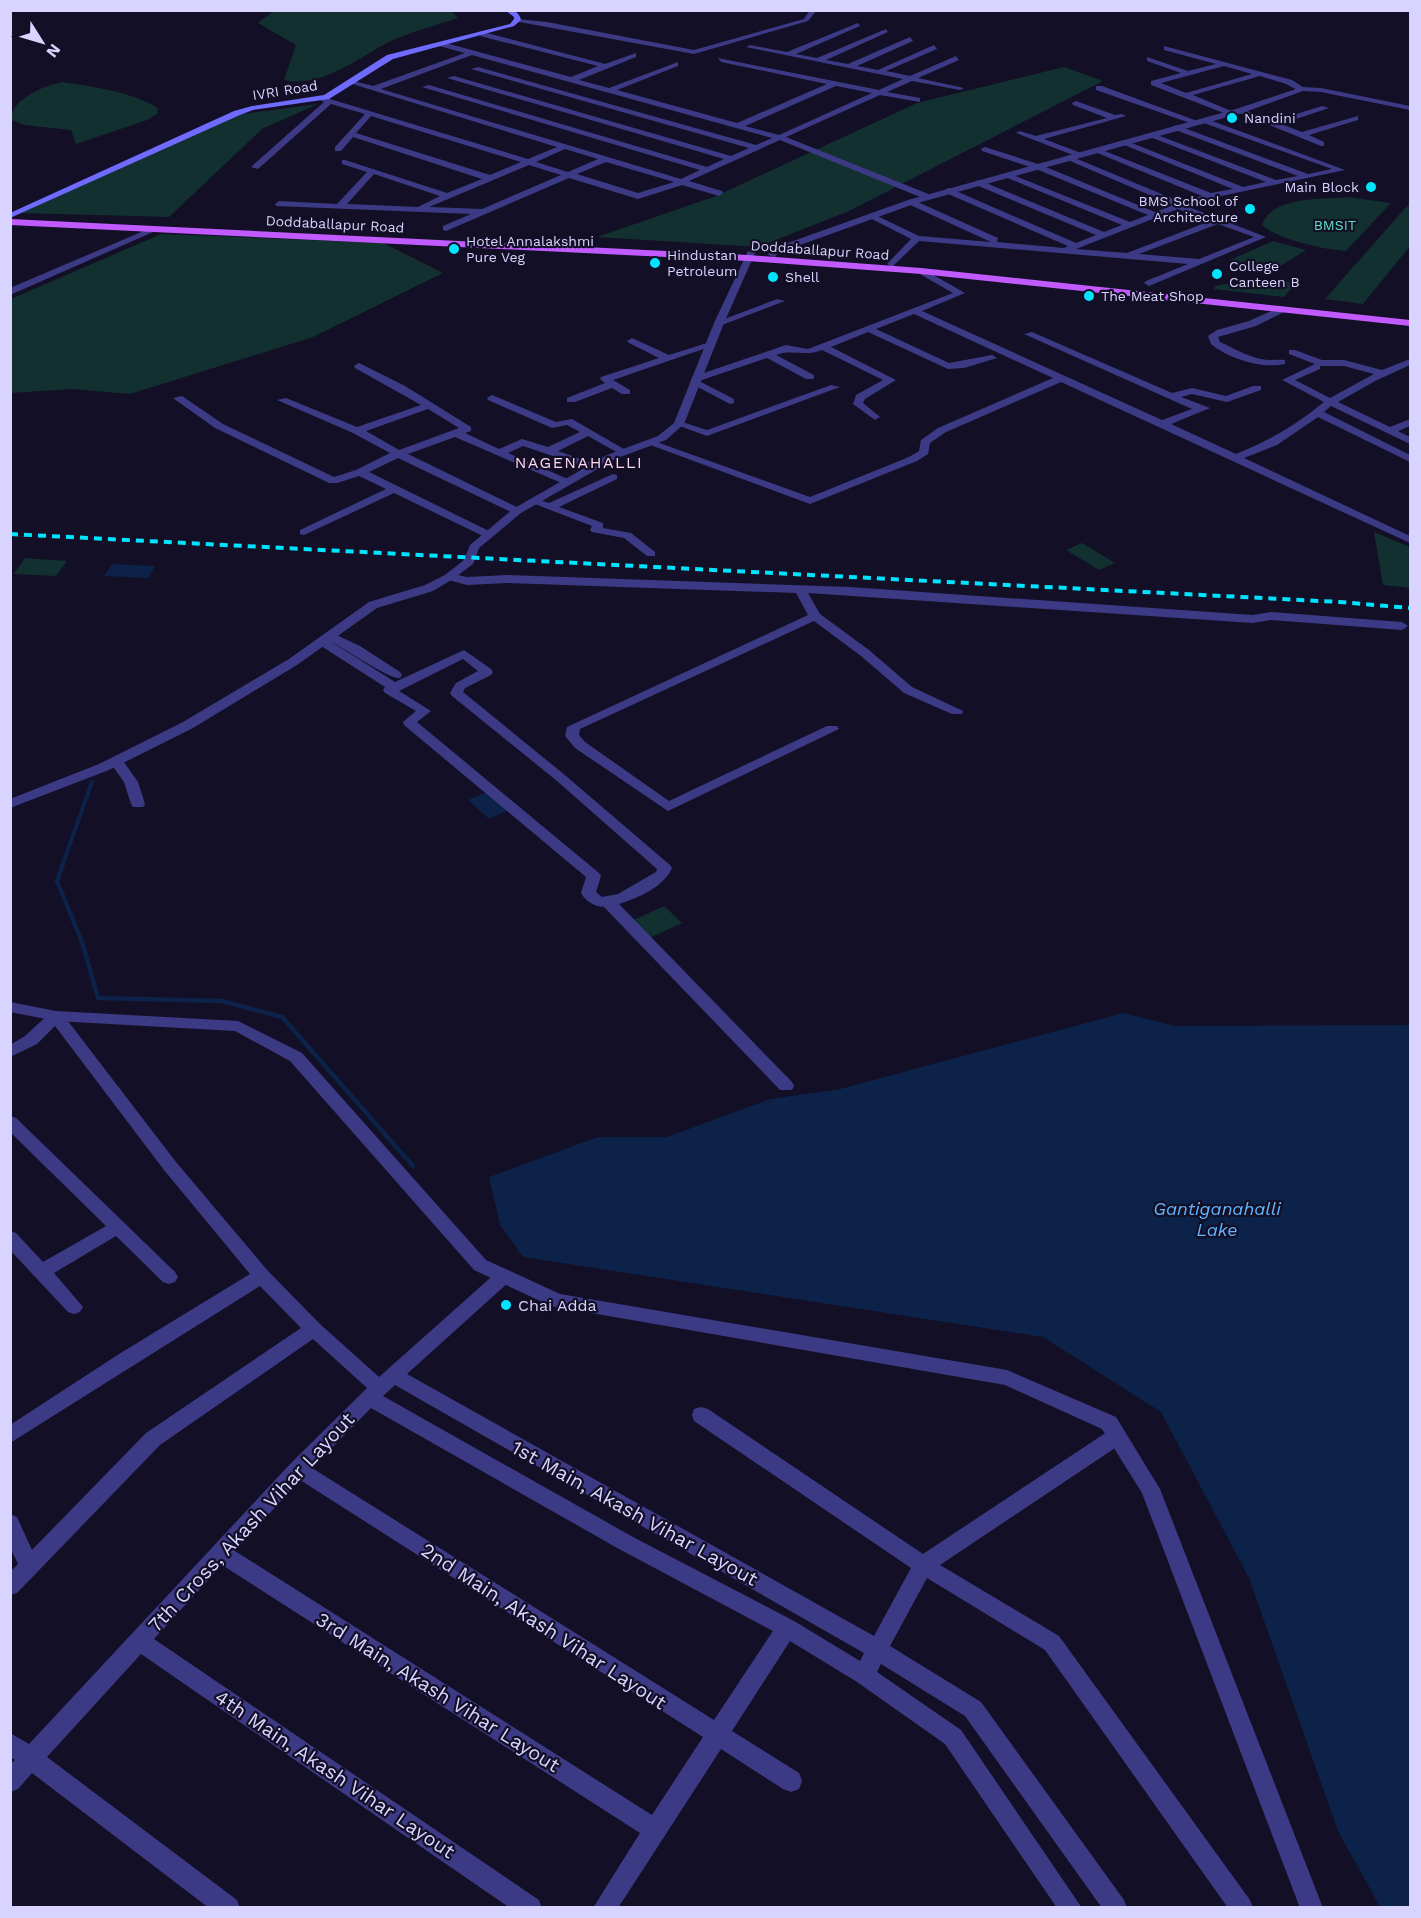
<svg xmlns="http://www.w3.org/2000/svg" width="1421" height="1918" font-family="'Work Sans',sans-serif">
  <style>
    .green { fill: #12302f }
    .water { fill: #0c2248 }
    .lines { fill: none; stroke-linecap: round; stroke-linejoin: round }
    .stream-far1 { stroke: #0c2248; stroke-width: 4 }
    .stream { stroke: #0c2248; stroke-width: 4.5 }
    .minor { fill: #3d3a85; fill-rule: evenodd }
    .tertiary { fill: #3d3a85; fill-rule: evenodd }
    .secondary { fill: #6f6bff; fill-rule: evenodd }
    .primary { fill: #c25bff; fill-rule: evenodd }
    .rail { stroke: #00e5ff; stroke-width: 4; stroke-dasharray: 8 6; stroke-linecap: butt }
    .poi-dot { fill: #00e5ff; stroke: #130f26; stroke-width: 2 }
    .labels { text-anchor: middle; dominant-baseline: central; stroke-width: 4.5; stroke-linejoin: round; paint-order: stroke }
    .far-street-label { font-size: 14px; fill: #d9d4ff; stroke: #130f26 }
    .far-poi-label { font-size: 14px; fill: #d9d4ff; stroke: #130f26; text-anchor: start }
    .far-park-label { font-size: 14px; fill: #5fe0c0; stroke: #130f26 }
    .far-quarter-label { font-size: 16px; letter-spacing: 1.5px; fill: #ffd6f0; stroke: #130f26 }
    .poi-label { font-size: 16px; fill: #d9d4ff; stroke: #130f26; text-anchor: start }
    .water-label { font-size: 18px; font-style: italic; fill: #62b6ff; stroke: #130f26 }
    .near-street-label { font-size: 20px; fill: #d9d4ff; stroke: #130f26 }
  </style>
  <rect width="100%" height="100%" fill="#130f26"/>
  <g class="green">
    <path d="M275,10h175l8,8c-22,7 -46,14 -67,23 -32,16 -70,48 -107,39l12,-35 -38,-22z"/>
    <path d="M1064,67l39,14 -254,130 -91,36 -161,-10 119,-41 201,-93z"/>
    <path d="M62,82c33,5 67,9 96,26l-1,6 -10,6 -71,24 -5,-14 -47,-5 -13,-5c-1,-20 34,-35 51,-38z"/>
    <path d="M318,104l-56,25 -93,88 -149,-4 222,-99z"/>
    <path d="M1348,197l43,6 -45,48c-20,-1 -70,-12 -84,-26 11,-30 60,-25 86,-28z"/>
    <path d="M1407,206l3,1v39l-47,58 -38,-5z"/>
    <path d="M161,234l222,9 60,30 -130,64 -183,57 -59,-5 -60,4v-94z"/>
    <path d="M1273,241l33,9 -35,22 -41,-12z"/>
    <path d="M1277,279l19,4 -12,14 -70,-8 1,-3 17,-3 36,1z"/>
    <path d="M1374,532l36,15v41l-27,-3z"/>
    <path d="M1082,543l33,20 -16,7 -33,-20z"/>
    <path d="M25,558l42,3 -11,15 -42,-2z"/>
    <path d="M664,906l18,17 -37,17 -18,-17z"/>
  </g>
  <g class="water">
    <path d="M112,564l43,2 -7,12 -44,-2z"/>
    <path d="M487,792l21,18 -19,9 -21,-19z"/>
    <path d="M1123,1013l52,13 235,-1v882h-30l-42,-76 -89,-253 -88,-166 -118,-75 -520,-80 -23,-32 -11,-48 109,-40h69l103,-38 70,-10z"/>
  </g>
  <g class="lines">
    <path class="stream-far1" d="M62,866l30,-84"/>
    <path class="stream" d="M63,864l-6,17 25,61 16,56 124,3 60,16 131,149"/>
    <g class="minor">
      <path d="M810,10h7l-9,11 -114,33 -180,-33 3,-2 30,3 147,28 110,-31z"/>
      <path d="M858,23l2,3 -64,28 21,4 69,-29 2,3 -62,28 22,4 62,-27 3,4 -56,25 21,4 56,-25 3,4 -51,22 24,5 46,-20 3,4 -41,18 46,10 -4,2 -48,-9 -25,11 33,6v4l-40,-7 -94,42 145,58v4h-6l-145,-59 -91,41 33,10 1,2 -4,3 -37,-11 -44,14 -69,-21 -123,53 -3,-1v-4l28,-12 -195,-8 -1,-2 4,-3 58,3 30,-32 -25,-8v-4h3l102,33 35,-14 -129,-42 -12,14h-6v-4l30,-33 -34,-10 -73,65 -7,-2 73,-65 -8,-4 4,-2 208,63 29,-12 -211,-65 4,-2 23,6 92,-33 -26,-7 3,-4 129,35 27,-11 -118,-30 3,-4 122,32 31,-11v4l-57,23 30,8 69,-26v4l-61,24 120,33 90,-39 -106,-22 -3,-4 161,32 24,-11 -157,-32 4,-2 37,7zM472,55l300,83 -16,7 -278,-78 -7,2 278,79 -18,8 -277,-80 -7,2 277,81 -17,8 -278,-82 -7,2 278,83 -19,9 -300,-90zM836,86l36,7 -93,42 -34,-9zM371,116l150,46 -31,13 -134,-42zM565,149l33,10 -30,13 -32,-10zM606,162l68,20 -36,11 -61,-19zM529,165l32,10 -79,34 -53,-2zM374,174l66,22 -22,11 -71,-3z"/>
      <path d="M1164,46l128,34 14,9 -7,2 -13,-7 -26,-8 -67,19 43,18 -7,2 -78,-30v-4l30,-8 -34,-12v-4l41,14 28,-7 -52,-14zM1224,66l28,8 -66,19 -25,-10z"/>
      <path d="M1096,86h6l98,36 -7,2 -97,-34z"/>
      <path d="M1076,101l39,14 7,-1 4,2 -82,23 37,14 1,2 -4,2 -62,-24 4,-2 16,5 71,-18 -34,-13 -1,-2z"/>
      <path d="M1322,106l7,2 -48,16 21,8 56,-16v4l-49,15 15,7v4h-3l-86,-35 7,-2 32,12z"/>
      <path d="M1204,118l141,52 -133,28 -26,8 80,31 -117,49 -5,-3 2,-2 42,-17 -269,-23 -27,26 -5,-3 24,-25 -45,-23 7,-2 46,22 72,6 -83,-38 -1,-2 4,-3 87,39 -1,4 67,6 4,-2 -122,-53v-4l3,-1 127,55 20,-8 -120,-50v-4l3,-1 125,52 18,-7 -117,-48 -1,-2 4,-2 122,49 18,-7 -112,-46 -54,-18 -1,-2 4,-2 56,18 114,47 18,-7 -110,-47 7,-2 111,46 21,-6 -112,-46 7,-2 114,45 22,-4 -116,-47 7,-2 119,47 23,-5 -121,-47 7,-2 124,47 22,-4 -125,-47 -1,-2 4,-2 132,49 24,-5 -131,-47 -1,-2zM1178,209l32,12 -83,32 -51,-4zM1218,224l36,13 -55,22 -60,-5z"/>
      <path d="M153,227l7,2 -150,66v-7z"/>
      <path d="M921,268l44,25 -43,18 240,109 30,-11 -168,-75 8,-2 140,61 20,-5 34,8 27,-10h8v4l-34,12 -35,-8 -11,3 29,11 -39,16 65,30c33,-13 60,-29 88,-52l-42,-22 33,-16 -26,-10v-4h6l27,10h22l38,10 28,-11v6l-35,16 -37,21 52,25 20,-8v7l-12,5 12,6v7l-79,-38 -7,6 86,43v7l-92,-45 -41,28 -33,13 166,78v7l-349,-161 -115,50 -16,11 -2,11 -11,7 -107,43 -165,-61 1,-2h8l156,56 99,-40 10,-6 2,-11 17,-12 115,-50 -139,-64 -38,15 73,34 43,-8 5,3 -33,10 -16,1 -80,-37 -37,15 65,33 -31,19 -2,4 17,14 -5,3 -22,-16 3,-9 27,-15 -61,-30c-16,7 -30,-1 -46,5l38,20v4h-8l-39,-21 -68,23 35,18v4l-4,1 -40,-21 2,-6 94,-32 22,4 145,-56 -35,-20v-4zM1320,366h24l30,8 -44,24 -35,-18 25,-11z"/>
      <path d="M777,299l8,2 -63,24 -8,-2z"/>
      <path d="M1283,306l5,3 -2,2 -30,15 -38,11 2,5c13,6 27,14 41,17 8,2 16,0 24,1v4c-23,5 -56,-5 -74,-20l-3,-8 9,-6 32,-9z"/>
      <path d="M632,338l37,17 41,-13 5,3 -102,35 17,10v4h-8l-10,-6 -37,14h-8v-4l38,-15 -5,-4 1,-2 58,-19 -30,-15 -2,-2z"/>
      <path d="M359,363l46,23 66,41v4l-6,2 34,16 23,-10 26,8 32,-15 -13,-7 -15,3 -64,-28 -1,-2 5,-3 64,27 16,-3 57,33 -1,2h-8l-32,-18 -30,15 40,14v4l-4,1 -71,-24 -15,7 62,27v4l-4,1 -111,-48 -47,17 113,55v4h-8l-115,-55 -29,14 122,60v4h-8l-89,-43 -90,42 -4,-1v-4l86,-41 -27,-13 -22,7h-8l-114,-55 -42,-30 9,-2 41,28 111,53 22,-7 34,-17 -37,-20 -76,-33 9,-2 71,29 64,-22 -66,-37 -1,-2zM428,409l31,19 -60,22 -33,-19z"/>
      <path d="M831,385l9,2 -133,49 -33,-12 5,-3 28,9z"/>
      <path d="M613,474l4,1v4l-58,28 44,16v5l28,5 24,19v4h-8l-23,-18 -32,-6 -2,-2 2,-4 -65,-25 6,-3 16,5z"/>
      <path d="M449,573l18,4 40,-2 343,12 403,28 18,-3 131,10 6,4 -6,4 -131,-10 -18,3 -445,-30 12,21 49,36 43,37 51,24 -1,3h-10l-48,-21 -43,-37 -47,-35 -234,108 -1,6 6,7 84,59 158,-75h10l2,3 -171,82 -93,-63 -10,-12 2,-9 241,-112 -12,-22 -289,-10 -40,2 -22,-6v-4z"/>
      <path d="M330,632l30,14 40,26 2,3 -2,3c-10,2 -56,-30 -70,-37l65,41 69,-32 27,19 2,3 -2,3 -26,13 -2,4 103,84 104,89 2,3c-8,19 -34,30 -53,36l173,178 2,4 -2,4h-12l-176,-183c-10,-1 -18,-5 -23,-14l5,-16 -182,-152 -1,-3 13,-11 -31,-18 -2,-3 2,-3 -67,-43v-6h7l1,-5zM463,659l15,12 -22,12 -6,10 2,3 105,85 100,88 -1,3 -38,22 -16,3 -6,-5 5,-16 -2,-3 -182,-151 14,-11 -32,-20z"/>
      <path d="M116,757l5,1 17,24 7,22 -2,3h-10l-2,-3 -7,-22 -15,-21z"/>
      <path d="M56,1011l5,1 115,150 92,109 52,53 59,53 119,-106 6,-2 6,2 3,5 -3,5 -103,93 467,262 37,-68 -217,-147 -2,-6 2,-6 7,-2 7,2 215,145 187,-124 7,-2 7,2 3,6 -3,6 -184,123 119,71 191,264 3,8h-25l-183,-258 -118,-72 -37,68 91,56 143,198 3,8h-25l-137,-192 -84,-52 -4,8 84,58 121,178h-25l-112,-164 -88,-62 -67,-41 -58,90 67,42 3,8 -3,8 -8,3 -8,-3 -62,-40 -103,159h-25l47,-75 -418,-268 -68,74 385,261 3,8h-32l-369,-254 -94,103 190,143 3,8h-31l-177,-135 -14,16 -8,3v-28l5,-4 -5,-3v-24l19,11 262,-281 76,-75 -54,-49 -153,106 -143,148 -7,2v-23l8,-8 -8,-17v-33l7,3 15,33 114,-117 155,-105 -41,-42 -250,157v-18l109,-71 131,-80 -86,-104 -109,-144 -18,18 -27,13v-12l15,-9 26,-24zM395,1385l469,268 -4,8 -66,-40 -161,-84 -250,-141zM371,1408l248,141 154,82 -59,89 -402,-252zM300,1480l403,257 -51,78 -417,-264z"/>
      <path d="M10,1116l6,2 159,154 3,5 -3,5 -6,2 -6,-2 -47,-46 -62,37 29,34 -3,5 -6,2 -6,-2 -58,-62v-19l6,2 27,29 63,-36 -96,-94z"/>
    </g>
    <g class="tertiary">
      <path d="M1302,87l19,1 89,18v4l-89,-18 -18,-1 -61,22 -328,91 -136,49 -3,4 -7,-2 3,-6 137,-49 328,-91z"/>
      <path d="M748,251l7,2 -31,70 -40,101 -18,16 -51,19 -94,54 -42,35 -6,16 -20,15 -20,12 -56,17 -80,57 -104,63 -84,42 -99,38v-9l89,-35 84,-42 106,-63 80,-57 56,-17 20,-10 19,-15 6,-15 43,-36 94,-54 51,-19 16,-13 40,-100z"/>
      <path d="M10,1002l46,9 182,10 64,32 184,207 74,34 447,76 109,47 44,72 163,419h-23l-158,-415 -40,-64 -97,-44 -454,-79 -77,-36 -184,-209 -55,-30 -179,-10 -46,-9z"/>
    </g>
    <path class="secondary" d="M505,10c8,0 14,1 16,10l-7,6 -121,33 -64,40 -76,11 -13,5 -230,103v-5l224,-102 18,-5 72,-11 63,-40 123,-31 4,-5v-2z"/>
    <path class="primary" d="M10,219l738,36 173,13 489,52v6l-489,-52 -173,-13 -738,-36z"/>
    <path class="rail" d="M10,534l1330,68 70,6"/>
  </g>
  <g class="poi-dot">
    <circle cx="1232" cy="118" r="6"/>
    <circle cx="1371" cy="187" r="6"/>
    <circle cx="1250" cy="209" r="6"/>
    <circle cx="454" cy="249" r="6"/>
    <circle cx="655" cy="263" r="6"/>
    <circle cx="1217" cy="274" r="6"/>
    <circle cx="773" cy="277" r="6"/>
    <circle cx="1089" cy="296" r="6"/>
    <circle cx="506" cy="1305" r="6"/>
  </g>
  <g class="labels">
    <g class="far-street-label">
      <text transform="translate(285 90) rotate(-9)">IVRI Road</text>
      <text transform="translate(335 224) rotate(3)">Doddaballapur Road</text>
      <text transform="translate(820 250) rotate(4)">Doddaballapur Road</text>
    </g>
    <g class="far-poi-label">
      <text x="1244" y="118">Nandini</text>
      <text x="1359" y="187" text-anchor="end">Main Block</text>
      <text x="1238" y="201" text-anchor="end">BMS School of<tspan x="1238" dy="16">Architecture</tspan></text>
      <text x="466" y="241">Hotel Annalakshmi<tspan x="466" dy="16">Pure Veg</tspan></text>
      <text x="667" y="255">Hindustan<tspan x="667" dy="16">Petroleum</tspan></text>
      <text x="1229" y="266">College<tspan x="1229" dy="16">Canteen B</tspan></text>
      <text x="785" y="277">Shell</text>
      <text x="1101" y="296">The Meat Shop</text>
    </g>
    <g class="far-park-label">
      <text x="1335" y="225">BMSIT</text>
    </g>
    <g class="far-quarter-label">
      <text x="579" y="462">NAGENAHALLI</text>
    </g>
    <g class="poi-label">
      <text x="518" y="1305">Chai Adda</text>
    </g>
    <g class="water-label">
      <text x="1217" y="1208">Gantiganahalli<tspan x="1217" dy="21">Lake</tspan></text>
    </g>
    <g class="near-street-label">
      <text transform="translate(635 1513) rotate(29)">1st Main, Akash Vihar Layout</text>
      <text transform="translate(251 1522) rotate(-47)">7th Cross, Akash Vihar Layout</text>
      <text transform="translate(544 1626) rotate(33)">2nd Main, Akash Vihar Layout</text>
      <text transform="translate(438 1692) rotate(32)">3rd Main, Akash Vihar Layout</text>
      <text transform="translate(335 1774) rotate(34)">4th Main, Akash Vihar Layout</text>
    </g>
  </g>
  <rect width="1421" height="1918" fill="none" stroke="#d9d4ff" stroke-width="24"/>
  <g transform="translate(42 42) rotate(127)" stroke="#130f26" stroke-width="4.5" paint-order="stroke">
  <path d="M0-4.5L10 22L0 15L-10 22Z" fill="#d9d4ff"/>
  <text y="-9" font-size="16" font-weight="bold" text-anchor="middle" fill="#d9d4ff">N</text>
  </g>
</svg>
